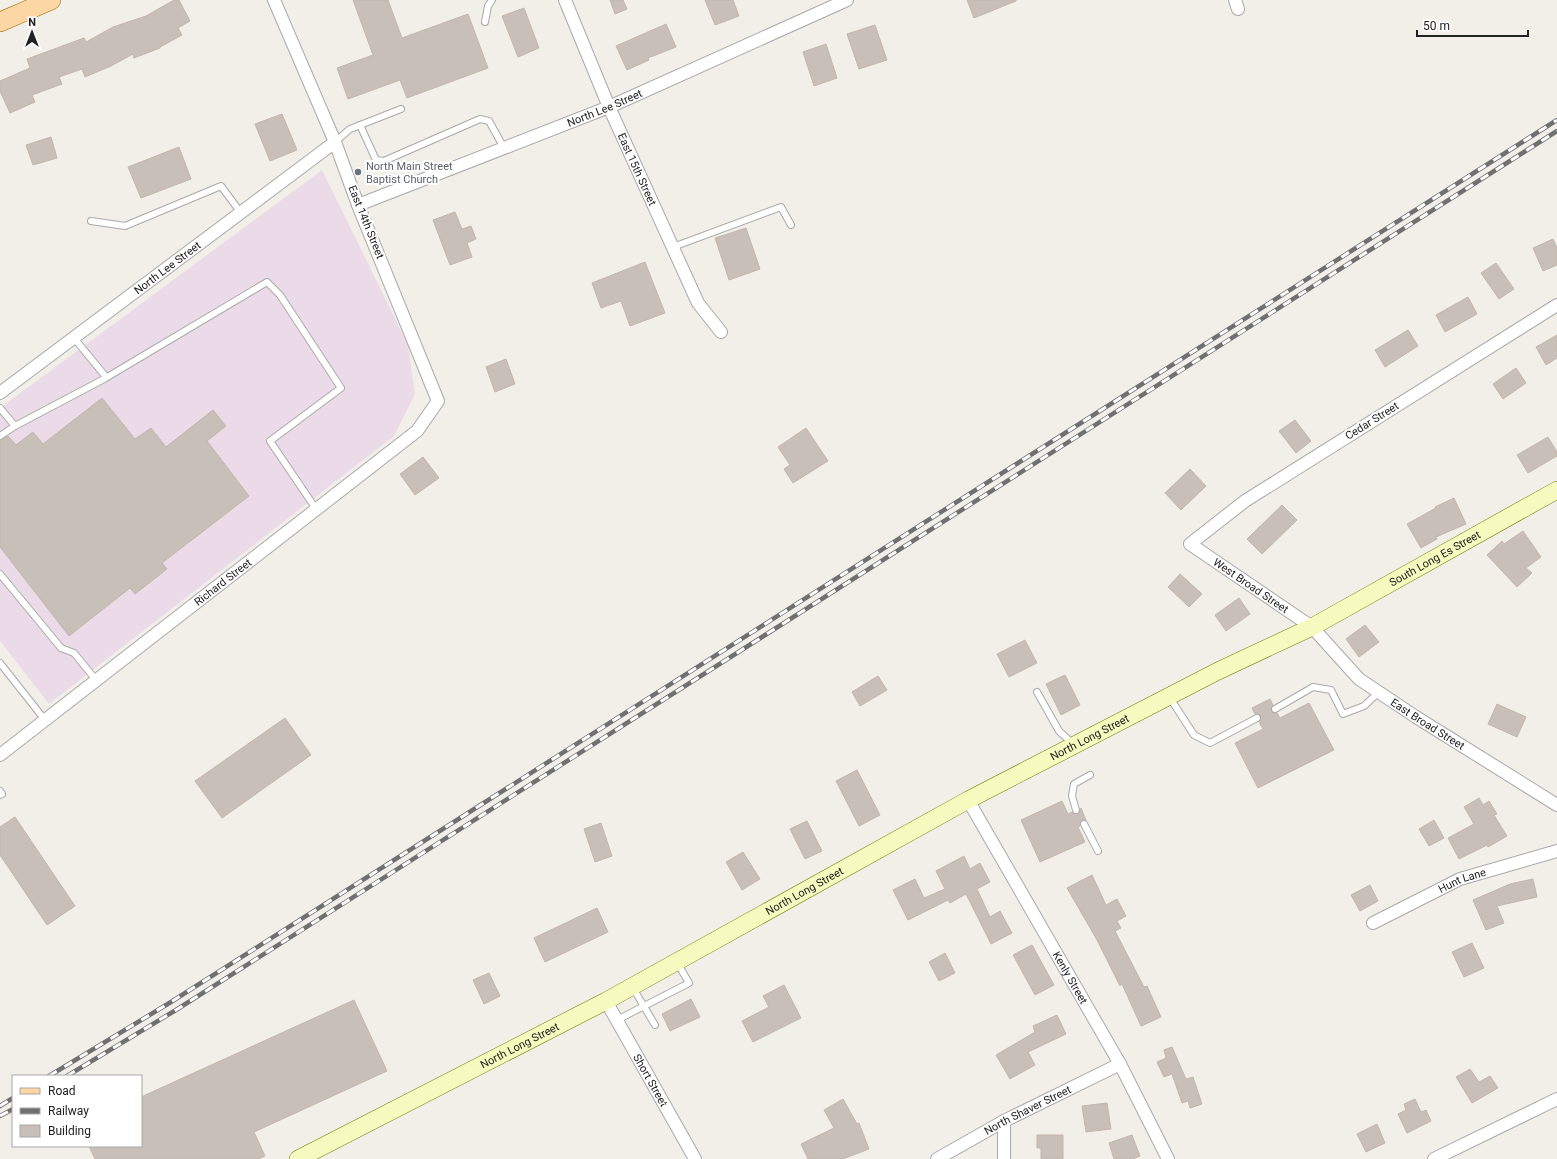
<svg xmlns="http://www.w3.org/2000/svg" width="1557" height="1159" font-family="Roboto,sans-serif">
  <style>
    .industrial { fill: #ebdbe8 }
    .building { fill: #c7bfb8; stroke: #c4b6ab }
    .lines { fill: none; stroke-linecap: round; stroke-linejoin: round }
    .lane-casing { stroke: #a9a9a9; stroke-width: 8 }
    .street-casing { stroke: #a9a9a9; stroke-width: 14 }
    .secondary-casing { stroke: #707d05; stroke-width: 18 }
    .primary-casing { stroke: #a06b00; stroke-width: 20 }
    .lane { stroke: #fff; stroke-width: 6 }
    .street { stroke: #fff; stroke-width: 12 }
    .secondary { stroke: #f7fabf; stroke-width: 17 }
    .primary { stroke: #fcd6a4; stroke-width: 19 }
    .rail-casing { stroke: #707070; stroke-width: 4.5 }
    .rail { stroke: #fff; stroke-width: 3; stroke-dasharray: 9; stroke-linecap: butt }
    .worship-dot { fill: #6b7280; stroke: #fff; stroke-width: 1.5 }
    .labels { text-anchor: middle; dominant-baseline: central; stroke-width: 4; stroke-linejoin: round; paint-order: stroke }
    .street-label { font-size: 11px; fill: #222; stroke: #fff }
    .worship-label { font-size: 11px; fill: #5b616d; stroke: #fff; text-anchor: start }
  </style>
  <rect width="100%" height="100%" fill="#f2efe9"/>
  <path class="industrial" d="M322,170l86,175 7,49 -21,42 -345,268 -49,-63v-233z"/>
  <g class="building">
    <path d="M174,0h5l11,21 -12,7 4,7 -22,12v1l-26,10 -1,-4 -22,12 -26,11 -3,-8 -23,8 3,7 -30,11 3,7 -25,11 -10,-22v-10l30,-13 -3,-9 57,-21 2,4 27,-15 33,-11z"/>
    <path d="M353,0h35l14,38 66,-24 20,54 -81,30 -7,-18 -52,19 -11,-31 36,-13z"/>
    <path d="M610,0h13l4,9 -12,5z"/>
    <path d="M705,0h28l6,16 -24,9z"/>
    <path d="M967,0h49v1l-42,17z"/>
    <path d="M524,8l15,40 -21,9 -16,-41z"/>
    <path d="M666,24l10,23 -28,11 1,2 -22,10 -11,-24z"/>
    <path d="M875,25l12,35 -28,9 -12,-35z"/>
    <path d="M826,44l11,34 -23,8 -11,-34z"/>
    <path d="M282,114l15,36 -27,11 -15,-37z"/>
    <path d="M51,137l6,21 -24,7 -7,-20z"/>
    <path d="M179,147l12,32 -50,19 -13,-31z"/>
    <path d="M455,212l7,17 9,-3 5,13 -9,4 5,14 -22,8 -17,-45z"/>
    <path d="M746,228l14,41 -31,11 -14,-42z"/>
    <path d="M1553,239l4,9v17l-14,6 -10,-23z"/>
    <path d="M645,262l20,51 -35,13 -9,-25 -20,7 -9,-25z"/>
    <path d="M1496,263l18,26 -15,10 -18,-26z"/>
    <path d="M1468,297l9,17 -32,18 -9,-17z"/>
    <path d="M1408,330l10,16 -33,21 -10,-17z"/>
    <path d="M1557,335v23l-11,7 -10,-18z"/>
    <path d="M506,359l9,25 -20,8 -9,-25z"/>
    <path d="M1516,368l10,15 -23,16 -10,-15z"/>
    <path d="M102,398l33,41 16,-11 15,19 47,-37 13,16 -19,15 42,55 -87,67 5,6 -32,25 -5,-6 -61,48 -69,-89v-107l8,-4 8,9 17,-13 10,12z"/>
    <path d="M1295,420l16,21 -15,12 -17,-22z"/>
    <path d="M806,428l22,33 -35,22 -9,-14 6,-4 -12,-18z"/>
    <path d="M1548,437l9,15v4l-29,17 -11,-18z"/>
    <path d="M423,457l16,21 -24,17 -15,-21z"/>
    <path d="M1190,469l16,17 -25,24 -16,-17z"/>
    <path d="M1454,498l12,26 -30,13 1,2 -16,9 -14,-24 29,-16 -1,-1z"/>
    <path d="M1282,505l15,15 -35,34 -15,-15z"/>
    <path d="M1523,531l18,26 -15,11 6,5 -15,14 -30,-32 15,-14 2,3z"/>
    <path d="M1180,574l22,20 -13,13 -21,-20z"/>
    <path d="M1239,598l11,16 -24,17 -11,-16z"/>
    <path d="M1365,625l14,17 -20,15 -13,-18z"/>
    <path d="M1025,640l12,23 -28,14 -12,-23z"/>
    <path d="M1065,675l15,30 -19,10 -15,-31z"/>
    <path d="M878,676l9,14 -27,16 -8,-14z"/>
    <path d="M1270,699l3,6 -2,6 2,2h4l3,5 29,-15 25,47 -76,38 -23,-45 28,-14 -4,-7 2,-6 -6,-2 -3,-6z"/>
    <path d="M1497,704l29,13 -9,20 -29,-13z"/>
    <path d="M285,718l26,37 -89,63 -27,-37z"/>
    <path d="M857,770l23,45 -21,11 -23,-45z"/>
    <path d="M1479,798l4,7 6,-4 8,13 -3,1 13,21 -19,11 -1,-2 -28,14 -11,-21 26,-14 -10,-17z"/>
    <path d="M1062,801l6,13 4,-2 6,2 3,-6 5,12h-4l-2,6 -2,1 7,15 -45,20 -19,-42z"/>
    <path d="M15,817l60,89 -28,19 -47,-70v-28z"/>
    <path d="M1434,820l10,18 -15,8 -10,-17z"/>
    <path d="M807,821l15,30 -17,8 -15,-30z"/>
    <path d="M601,823l11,33 -17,6 -11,-33z"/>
    <path d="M743,852l17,27 -18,11 -16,-28z"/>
    <path d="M964,856l6,13 10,-6 10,19 -13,7 13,28 10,-6 12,22 -21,11 -25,-50 -16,9 -2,-3 -40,20 -15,-30 22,-11 9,19 21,-9 -9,-18z"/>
    <path d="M1092,875l14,30 11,-6 9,17 -9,5 4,7 -6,3 29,56 3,-1 14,31 -20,9 -19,-42 -2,2 -23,-46 -30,-52z"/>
    <path d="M1533,879l4,18 -40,9 7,17 -18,7 -13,-30 37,-16z"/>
    <path d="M1370,885l8,16 -18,10 -9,-16z"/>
    <path d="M597,908l11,24 -63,30 -11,-24z"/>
    <path d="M1472,943l12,25 -20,9 -12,-25z"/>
    <path d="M1032,945l22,40 -19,10 -22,-40z"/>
    <path d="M945,953l10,20 -16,8 -10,-19z"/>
    <path d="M489,973l11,23 -16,8 -11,-24z"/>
    <path d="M784,985l17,33 -48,24 -11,-21 27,-14 -6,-11z"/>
    <path d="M691,999l9,18 -30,14 -8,-17z"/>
    <path d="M354,1000l33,71 -133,61 11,24 -6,3h-164l-6,-13h52v-49z"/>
    <path d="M1057,1015l9,19 -38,18 7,13 -25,14 -14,-24 39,-23 -2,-6z"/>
    <path d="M1172,1047l14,32 7,-2 9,27 -12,4 -2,-7 -6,2 -10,-29 -8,3 -7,-15 9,-4 -2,-8z"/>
    <path d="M1470,1069l9,13 11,-6 8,12 -26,15 -16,-26z"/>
    <path d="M843,1099l14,25 2,-1 10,26 -26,10h-35l-7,-15 33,-16 -10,-18z"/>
    <path d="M1415,1099l6,13 5,-2 5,11 -24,12 -9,-19 8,-4 -2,-6z"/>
    <path d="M1107,1103l4,26 -25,3 -4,-26z"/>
    <path d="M1377,1124l8,19 -19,9 -9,-18z"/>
    <path d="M1037,1135h26v24h-22v-11h-4z"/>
    <path d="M1132,1135l8,21 -7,3h-19l-5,-16z"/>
  </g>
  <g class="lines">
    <g class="lane-casing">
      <g id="lane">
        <path d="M485,22l3,-16 4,-6"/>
        <path d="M360,125l16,35 8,1 96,-42 9,2 15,27"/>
        <path d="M335,142l15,-13 51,-20"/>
        <path d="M91,221l34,5 96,-40 20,27"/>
        <path d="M673,247l108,-40 10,18"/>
        <path d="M74,338l32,39"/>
        <path d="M0,408l15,18 89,-47 163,-97 13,13 61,93 -71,53 46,68"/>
        <path d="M0,436l15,-10"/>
        <path d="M0,574l61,74 13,5 22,27"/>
        <path d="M0,663l45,57"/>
        <path d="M1037,692l22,39 14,13"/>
        <path d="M1170,698l24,37 16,8 47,-25"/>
        <path d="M1275,709l38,-22 18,3 12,24 21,-8 15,-14"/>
        <path d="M0,791l2,3 -2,1"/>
        <path d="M1076,810l-4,-14 2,-12 16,-9"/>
        <path d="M1084,824l14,27"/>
        <path d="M633,988l22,37"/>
        <path d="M617,1020l72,-37 -11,-19"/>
      </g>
    </g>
    <g class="street-casing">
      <g id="street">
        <path id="s1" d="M565,0l44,107 89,196 23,29"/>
        <path d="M1235,0l3,9"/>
        <path id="s2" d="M358,205l251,-98 238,-107"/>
        <path id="s3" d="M1557,305l-312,196 -55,43 122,83 47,52 57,38 141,88"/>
        <path id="s4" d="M0,393l335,-251"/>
        <path id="s5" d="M0,755l417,-324 21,-30 -80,-196 -23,-63 -61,-142"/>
        <path id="s6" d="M968,800l152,264 48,95"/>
        <path id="s7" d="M1373,923l87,-44 97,-28"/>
        <path id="s8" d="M606,1001l89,158"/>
        <path id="s9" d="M937,1159l67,-38 116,-57"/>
        <path d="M1004,1159v-38"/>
        <path d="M1434,1159l123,-60"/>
      </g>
    </g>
    <g class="secondary-casing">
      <g id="secondary">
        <path id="s10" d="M298,1159l308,-158 362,-201 250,-129 94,-44 245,-137"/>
      </g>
    </g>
    <g class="primary-casing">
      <path id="primary" d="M0,22l51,-22"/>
    </g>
    <use href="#lane" class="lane"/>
    <use href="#street" class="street"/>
    <use href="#secondary" class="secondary"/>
    <use href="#primary" class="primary"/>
    <g class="rail-casing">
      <g id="rail">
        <path d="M49,1076l122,-74 1386,-882"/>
        <path d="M67,1076l109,-66 1381,-879"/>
        <path d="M0,1106l13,-8"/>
        <path d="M0,1116l13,-7"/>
      </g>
    </g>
    <use href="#rail" class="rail"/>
  </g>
  <circle class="worship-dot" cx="358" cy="172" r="4"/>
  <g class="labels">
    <g class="street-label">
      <text stroke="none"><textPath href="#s2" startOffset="265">North Lee Street</textPath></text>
      <text stroke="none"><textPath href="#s1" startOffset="184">East 15th Street</textPath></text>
      <text transform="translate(366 222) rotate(68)">East 14th Street</text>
      <text stroke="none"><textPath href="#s4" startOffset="209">North Lee Street</textPath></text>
      <text transform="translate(1372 421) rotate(-32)">Cedar Street</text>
      <text stroke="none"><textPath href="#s10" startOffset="1286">South Long Es Street</textPath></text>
      <text stroke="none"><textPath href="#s5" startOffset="282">Richard Street</textPath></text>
      <text stroke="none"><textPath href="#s3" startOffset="512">West Broad Street</textPath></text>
      <text stroke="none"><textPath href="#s3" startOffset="738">East Broad Street</textPath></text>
      <text stroke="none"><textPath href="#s10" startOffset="897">North Long Street</textPath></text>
      <text stroke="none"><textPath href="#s7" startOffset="99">Hunt Lane</textPath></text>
      <text stroke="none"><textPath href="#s10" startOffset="573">North Long Street</textPath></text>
      <text stroke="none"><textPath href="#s6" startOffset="205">Kenly Street</textPath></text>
      <text stroke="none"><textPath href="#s10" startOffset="249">North Long Street</textPath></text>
      <text stroke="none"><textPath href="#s8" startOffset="91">Short Street</textPath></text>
      <text stroke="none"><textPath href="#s9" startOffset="103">North Shaver Street</textPath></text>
    </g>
    <g class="worship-label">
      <text x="366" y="166">North Main Street<tspan x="366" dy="13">Baptist Church</tspan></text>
    </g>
  </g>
  <rect x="12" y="1075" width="130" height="72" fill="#ffffff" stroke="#a7a7a7"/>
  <rect x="20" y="1088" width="20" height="6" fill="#fcd6a4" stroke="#a7a7a7"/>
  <text x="48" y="1095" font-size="12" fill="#222222">Road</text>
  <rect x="20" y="1108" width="20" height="6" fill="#707070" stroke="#a7a7a7"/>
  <text x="48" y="1115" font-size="12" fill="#222222">Railway</text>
  <rect x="20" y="1125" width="20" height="12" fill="#c7bfb8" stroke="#a7a7a7"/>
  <text x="48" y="1135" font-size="12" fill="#222222">Building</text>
  <g transform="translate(32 32)" stroke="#ffffff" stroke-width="3" paint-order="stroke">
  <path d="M0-3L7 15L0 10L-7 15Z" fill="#222222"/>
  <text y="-6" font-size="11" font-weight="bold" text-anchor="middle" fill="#222222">N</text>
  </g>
  <path d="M1417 30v6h111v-6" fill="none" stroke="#222222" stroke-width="2"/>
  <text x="1423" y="30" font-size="12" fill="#222222" stroke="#ffffff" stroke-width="3" paint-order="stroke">50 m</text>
</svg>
